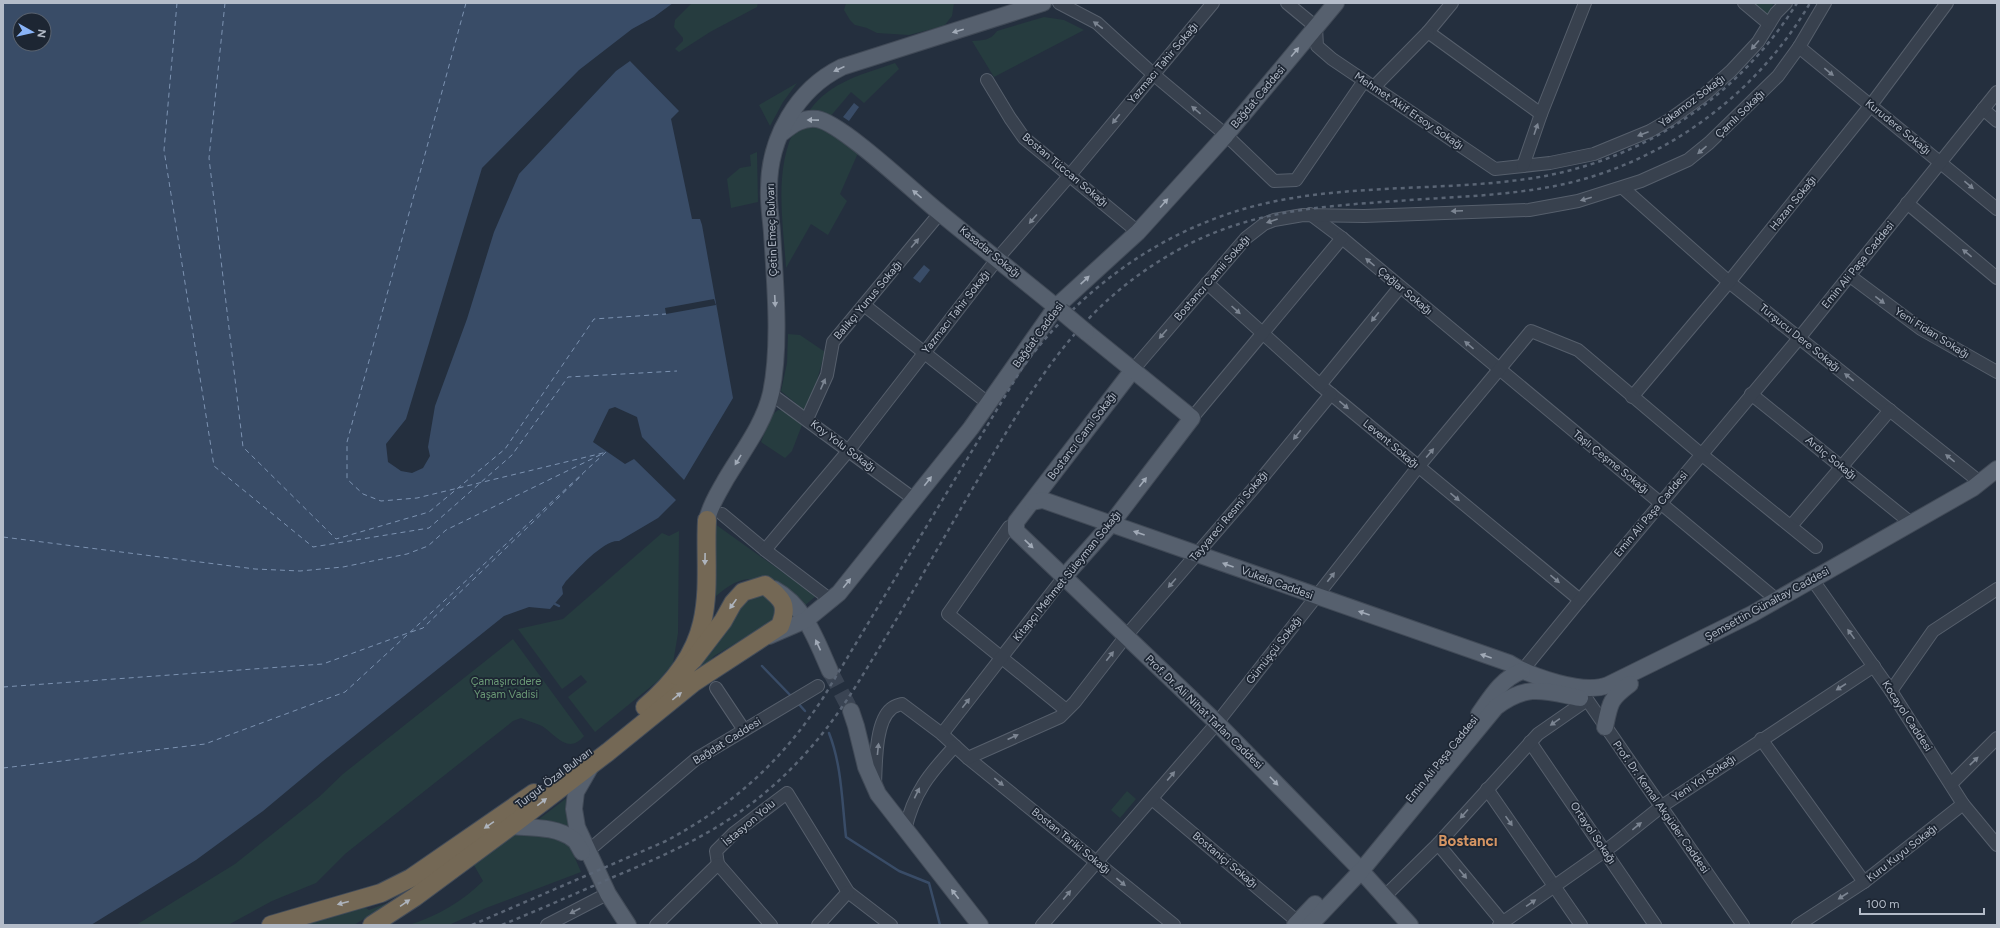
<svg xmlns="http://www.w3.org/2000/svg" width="2000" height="928" font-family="Figtree,sans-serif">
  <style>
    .green { fill: #263c3f }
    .water { fill: #394c67; fill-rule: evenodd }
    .pier { fill: #242f3e }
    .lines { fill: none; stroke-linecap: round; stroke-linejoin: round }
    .stream { stroke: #394c67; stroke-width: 2.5 }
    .ferry { stroke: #7c92b1; stroke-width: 1; stroke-dasharray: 5 4; stroke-linecap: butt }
    .major-tunnel { stroke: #3a4453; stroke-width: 16; stroke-dasharray: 16 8; stroke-linecap: butt }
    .minor-casing { stroke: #565f6c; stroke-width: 14 }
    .major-casing { stroke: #414a57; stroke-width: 18 }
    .highway-casing { stroke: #434c59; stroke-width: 20 }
    .minor { stroke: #38414e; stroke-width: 12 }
    .major { stroke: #56606e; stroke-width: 16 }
    .highway { stroke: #746855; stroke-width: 18 }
    .rail { stroke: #5a6575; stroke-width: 2.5; stroke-dasharray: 4 4; stroke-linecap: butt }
    .major-bridge-casing { stroke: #414a57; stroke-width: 18; stroke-linecap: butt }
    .major-bridge { stroke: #56606e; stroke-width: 16 }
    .oneway { fill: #7c8592 }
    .oneway2 { fill: #a1aab7 }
    .oneway3 { fill: #aeb4bd }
    .labels { text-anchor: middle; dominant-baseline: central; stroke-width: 3.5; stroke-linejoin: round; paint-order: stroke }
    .street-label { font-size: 11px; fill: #b4bcc9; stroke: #1d2633 }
    .park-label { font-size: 11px; fill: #6b9a76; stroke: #1d2633 }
    .district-label { font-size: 15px; font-weight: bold; fill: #d59563; stroke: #1d2633 }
  </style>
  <rect width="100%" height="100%" fill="#242f3e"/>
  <g class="green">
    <path d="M692,3h66l-1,4 -47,25 -31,20 -4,-3 8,-8v-3l-9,-11 1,-7z"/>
    <path d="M846,3h108l-2,13 -8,10 -35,9 -32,-2 -10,-5 -12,-3 -5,-5 -6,-10z"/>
    <path d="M1752,3h22l-7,12z"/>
    <path d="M1044,17l20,3 20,10 -90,47 -22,-36c11,-1 18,0 25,-10z"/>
    <path d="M895,63l4,6 -35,34 -13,-11 -22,26 -19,-8c21,-29 54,-36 85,-47z"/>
    <path d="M797,83l-14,19 -13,24 -11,-21z"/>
    <path d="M818,124l40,29 -18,41 7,7 -19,34 -17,-11 -25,44c-3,-47 -13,-101 11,-143z"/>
    <path d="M757,152l1,50 -27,6 -4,-29 13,-11 11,-2 -1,-11z"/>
    <path d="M788,334l12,1 25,17 -13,46 -7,13 -24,-20 6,-28z"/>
    <path d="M778,410c9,1 21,5 24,15l-10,26 -7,7 -24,-16 10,-26z"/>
    <path d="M715,524l101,72 -13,11c-35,-24 -51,-44 -89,-9z"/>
    <path d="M679,531l-1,102 -5,30 -14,17 -64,52 -27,-35 19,-15 -6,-7 -19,14 -44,-60 45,-10 99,-86 7,3z"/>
    <path d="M763,595l5,2 13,9 -9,16 -58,34 -9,11 -29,24 69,-88 13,-7z"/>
    <path d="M513,639l71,97c-16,19 -28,-1 -42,-10 -6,-3 -15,-5 -21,-8l-8,3 -168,133 -29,29 -44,18 -44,24h-92l99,-61 84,-67 24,-23z"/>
    <path d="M1127,791l9,8 -16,19 -9,-8z"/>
    <path d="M572,794l1,38 -34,-13z"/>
    <path d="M513,831l44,3 11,8 13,30 -95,36 -37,17h-40c28,-9 53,-23 74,-44l-12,-21z"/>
    <path d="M395,900l-41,25h-49l59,-18 5,3z"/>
  </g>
  <g class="water">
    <path d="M3,3h670l-19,14 -22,12 -53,41 -97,98 -76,251 -20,25 2,18 13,9 11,2 11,-5 7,-12 -2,-9 7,-41 32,-87 27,-87 25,-58 97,-103 14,-10 49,50 -8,8 21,100h8l2,6 31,173 -49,82 -42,-43 -5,-20 -22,-10 -6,2 -16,33 32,22 9,-5 42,41 -18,18 -39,23c-15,-2 -42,29 -53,40l-4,6 1,7 -13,15 -21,-2 -25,9 -181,145 -60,50 -67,49 -105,65h-88zM20,20h24v24h-24z"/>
    <path d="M854,103l5,4 -10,14 -6,-4z"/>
    <path d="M924,265l6,5 -10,13 -7,-5z"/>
  </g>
  <path class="pier" d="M714,299l2,6 -50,9 -1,-6z"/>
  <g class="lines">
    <g class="stream">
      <path d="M555,604l4,2"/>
      <path d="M762,666l30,31"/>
      <path d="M797,702l8,9"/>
      <path d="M829,733c13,33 13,70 17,104l53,34 30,12 11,42"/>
    </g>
    <g class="ferry">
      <path d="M177,3l-13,147 50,316 99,81 116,-19 83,-73 56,-78 109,-6"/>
      <path d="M225,3l-16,155 34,289 93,92 93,-27 76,-63 89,-130 72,-5"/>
      <path d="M466,3l-119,439v37l16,15 18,7 36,-3 190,-46"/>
      <path d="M3,537l252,32 45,2 43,-4 64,-13 21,-8 18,-16 158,-77"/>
      <path d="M411,632l12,-4 160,-154"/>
      <path d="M3,687l320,-23 85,-31"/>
      <path d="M3,768l202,-24 140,-52 261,-240"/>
    </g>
    <path class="major-tunnel" d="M830,671l21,40"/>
    <g class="minor-casing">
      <g id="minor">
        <path d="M1059,3l38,20 56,51 73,61 48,46 22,-1 68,-99"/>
        <path d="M1287,3l29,24 1,19 15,13 163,110 55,-6 44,-9 56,-23 19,-11 35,-25 27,-24 27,-29 18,-29 10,-10"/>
        <path d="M1452,3l-24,29 113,82"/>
        <path d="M1744,3l25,21"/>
        <path d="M1799,47l198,162"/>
        <path d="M987,80l23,38 14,20 114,94"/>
        <path d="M1374,87l54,-55"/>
        <path d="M1983,109l14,12"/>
        <path d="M1523,166l18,-52 44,-111"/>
        <path d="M1623,188l106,94 252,201"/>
        <path d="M1907,203l90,75"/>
        <path d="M1310,214l32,24 435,362"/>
        <path d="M1850,276l71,53 76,43"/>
        <path d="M1207,283l113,102 260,215"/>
        <path d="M864,305l125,99"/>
        <path d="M1132,371l114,-133 18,-14 10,-4 29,-5 61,1 165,-6 49,-9 63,-20 47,-21 21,-17 69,-67 21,-29 26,-44"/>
        <path d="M1320,385l80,-98"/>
        <path d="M771,394l143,105"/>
        <path d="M1751,394l160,129"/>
        <path d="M1632,397l97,-115 142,-177 76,-102"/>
        <path d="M1192,418l150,-180"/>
        <path d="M807,419l20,-44 6,-33 107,-129"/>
        <path d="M722,514l43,36 67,51"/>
        <path d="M1791,526l99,-116"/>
        <path d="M1009,527l-61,87 118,96"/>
        <path d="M765,550l84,-100 149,-192 72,-83 143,-172"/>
        <path d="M1817,586l74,105 72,113 34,41"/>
        <path d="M1522,671l58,-71 220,-263 197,-245"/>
        <path d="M716,688l28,42"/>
        <path d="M1579,688l164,237"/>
        <path d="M1891,691l42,-60 64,-42"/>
        <path d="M942,734l122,-157"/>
        <path d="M1761,739l103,143"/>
        <path d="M1530,742l125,183"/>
        <path d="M968,758l206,167"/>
        <path d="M875,784c1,-19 0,-62 16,-75 3,-3 8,-4 11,-5l40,30 26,24 92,-41 15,-15 51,-66 127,-147 78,-95"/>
        <path d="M1951,784l46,-46"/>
        <path d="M1487,789l94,136"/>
        <path d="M1152,799l146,123"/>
        <path d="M905,830c9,-38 24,-56 50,-84"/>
        <path d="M1438,844l67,81"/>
        <path d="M588,851l108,-92 122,-73"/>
        <path d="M718,864l-2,-13 18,-18 53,-40 61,99 43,33"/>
        <path d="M718,864l53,61"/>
        <path d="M1384,897l54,-53 100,-110 49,-34"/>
        <path d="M547,925l56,-29"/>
        <path d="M656,925l62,-61"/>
        <path d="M818,925l30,-33"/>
        <path d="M1042,925l175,-202 201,-256 113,-136 47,19 123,104 115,93"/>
        <path d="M1499,925l114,-80 49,-39 212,-140"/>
        <path d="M1798,925l66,-43 99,-78"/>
      </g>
    </g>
    <g class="major-casing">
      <g id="major">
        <path d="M782,133c10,-8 21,-16 35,-14 25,4 99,75 123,94 40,33 81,65 121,98"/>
        <path d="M1132,371l-116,151v9l201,192 138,141 55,61"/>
        <path d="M1032,502l11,-2 466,163c23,14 74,32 99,22l144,-71 221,-126 24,-19"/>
        <path d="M707,520c3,-15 12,-28 19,-41 16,-27 38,-55 45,-86 10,-48 4,-111 1,-160 -1,-15 -4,-30 -3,-45 0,-50 28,-99 73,-121l201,-64"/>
        <path d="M1064,577l47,-53 81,-106 -106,-86"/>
        <path d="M774,589c31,17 42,51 56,82"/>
        <path d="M769,636l37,-16 33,-27 132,-165 85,-121 82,-75 88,-97 110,-132"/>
        <path d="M851,711l5,15 10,41 12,27 102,131"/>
        <path d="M1479,714c12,-17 22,-35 43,-43"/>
        <path d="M1605,727c5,-25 5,-28 25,-43"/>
        <path d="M591,766l-15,26 -2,17 3,18 31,67 20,31"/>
        <path d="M511,826c20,2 45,0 62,13 4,2 6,9 9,13"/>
        <path d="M1295,925l20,-21"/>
        <path d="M1310,925l51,-54 135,-164c32,-24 48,-16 84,-9"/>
      </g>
    </g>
    <g class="highway-casing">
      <g id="highway">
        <path d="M645,707c26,-22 49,-49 57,-84 8,-33 3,-70 5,-103"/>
        <path d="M271,925l110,-32 30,-15 123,-85"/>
        <path d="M372,925l43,-28 96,-71 97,-74 85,-69 87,-57c9,-22 2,-27 -15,-41l-22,7 -10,11 -10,18 -30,39 -16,16"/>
      </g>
    </g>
    <use href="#minor" class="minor"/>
    <use href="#major" class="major"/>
    <use href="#highway" class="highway"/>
    <g class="rail">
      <path d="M472,925l194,-84c67,-36 115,-79 157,-143l199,-330c60,-82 146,-143 245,-165 85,-19 174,-12 260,-24 112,-16 210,-80 270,-176"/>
      <path d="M502,925c36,-15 73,-31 109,-47 43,-18 87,-37 126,-64 48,-33 86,-76 117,-125 44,-70 84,-142 126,-213 52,-86 92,-161 181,-216 76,-48 149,-53 236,-59 53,-4 107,-5 158,-15 106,-21 201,-90 255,-183"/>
    </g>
    <g class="major-bridge-casing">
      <path id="major-bridge" d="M1061,311l25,21"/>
    </g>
    <use href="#major-bridge" class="major-bridge"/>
  </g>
  <defs><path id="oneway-solid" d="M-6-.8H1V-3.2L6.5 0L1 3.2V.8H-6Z"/></defs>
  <g class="oneway">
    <use href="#oneway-solid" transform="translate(1098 25) rotate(-144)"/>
    <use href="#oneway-solid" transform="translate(1755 45) rotate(131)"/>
    <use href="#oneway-solid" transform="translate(1829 72) rotate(39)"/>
    <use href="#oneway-solid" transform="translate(1196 110) rotate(-140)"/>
    <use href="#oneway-solid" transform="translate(1116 119) rotate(129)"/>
    <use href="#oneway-solid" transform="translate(1536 129) rotate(-71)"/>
    <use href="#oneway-solid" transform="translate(1643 134) rotate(159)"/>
    <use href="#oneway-solid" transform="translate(1702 150) rotate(139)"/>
    <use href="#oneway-solid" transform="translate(1969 185) rotate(40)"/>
    <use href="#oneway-solid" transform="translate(1586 199) rotate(164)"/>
    <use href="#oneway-solid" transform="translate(1457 211) rotate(178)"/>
    <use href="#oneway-solid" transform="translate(1033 219) rotate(131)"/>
    <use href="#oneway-solid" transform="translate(1272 221) rotate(161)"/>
    <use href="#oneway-solid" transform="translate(915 243) rotate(-50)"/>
    <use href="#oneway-solid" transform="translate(1967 253) rotate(-141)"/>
    <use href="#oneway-solid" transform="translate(1370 262) rotate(-140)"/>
    <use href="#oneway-solid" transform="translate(1880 300) rotate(38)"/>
    <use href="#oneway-solid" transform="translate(1236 310) rotate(42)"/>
    <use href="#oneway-solid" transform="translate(1375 317) rotate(129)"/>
    <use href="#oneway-solid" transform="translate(1163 334) rotate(131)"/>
    <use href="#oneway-solid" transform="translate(1469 345) rotate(-140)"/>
    <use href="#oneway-solid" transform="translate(1849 377) rotate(-141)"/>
    <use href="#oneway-solid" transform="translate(823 384) rotate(-66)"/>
    <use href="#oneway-solid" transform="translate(1344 405) rotate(40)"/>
    <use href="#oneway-solid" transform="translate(1297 435) rotate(129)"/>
    <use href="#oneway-solid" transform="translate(1430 453) rotate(-50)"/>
    <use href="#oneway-solid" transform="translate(1950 458) rotate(-141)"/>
    <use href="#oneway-solid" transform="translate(1455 497) rotate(40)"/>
    <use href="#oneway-solid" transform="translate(1331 577) rotate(-52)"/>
    <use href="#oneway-solid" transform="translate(1555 579) rotate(40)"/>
    <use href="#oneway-solid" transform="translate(1172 583) rotate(131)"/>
    <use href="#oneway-solid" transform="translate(1851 634) rotate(-126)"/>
    <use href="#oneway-solid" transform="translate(1110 656) rotate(-52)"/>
    <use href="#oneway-solid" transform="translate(1841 687) rotate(147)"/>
    <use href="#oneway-solid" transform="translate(966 703) rotate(-52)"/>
    <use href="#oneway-solid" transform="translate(1555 722) rotate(145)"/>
    <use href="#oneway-solid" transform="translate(1013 737) rotate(-25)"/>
    <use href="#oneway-solid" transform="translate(878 749) rotate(-84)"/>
    <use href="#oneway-solid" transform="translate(1974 761) rotate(-44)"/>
    <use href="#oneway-solid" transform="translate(1171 776) rotate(-50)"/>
    <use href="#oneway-solid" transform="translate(999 782) rotate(39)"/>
    <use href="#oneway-solid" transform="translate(917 793) rotate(-64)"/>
    <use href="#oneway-solid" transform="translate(1464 814) rotate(132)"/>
    <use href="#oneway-solid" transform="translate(1509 821) rotate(55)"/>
    <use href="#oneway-solid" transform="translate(1637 826) rotate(-39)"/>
    <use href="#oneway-solid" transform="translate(1463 874) rotate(50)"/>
    <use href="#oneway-solid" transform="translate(1121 882) rotate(40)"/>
    <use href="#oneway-solid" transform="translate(1067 895) rotate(-50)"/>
    <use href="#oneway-solid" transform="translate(1843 896) rotate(147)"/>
    <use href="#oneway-solid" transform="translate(1531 903) rotate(-35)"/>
    <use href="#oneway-solid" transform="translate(575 911) rotate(153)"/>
  </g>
  <g class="oneway2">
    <use href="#oneway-solid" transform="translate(958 31) rotate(164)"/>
    <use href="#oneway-solid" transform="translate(1295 52) rotate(-50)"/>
    <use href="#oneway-solid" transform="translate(839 69) rotate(156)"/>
    <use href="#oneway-solid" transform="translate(813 120) rotate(-179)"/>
    <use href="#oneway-solid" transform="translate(917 194) rotate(-140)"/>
    <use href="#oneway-solid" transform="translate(1164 203) rotate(-48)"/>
    <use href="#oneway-solid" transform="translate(1085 280) rotate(-43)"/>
    <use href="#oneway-solid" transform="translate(775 301) rotate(87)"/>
    <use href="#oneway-solid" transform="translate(738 460) rotate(121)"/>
    <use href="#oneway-solid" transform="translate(928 481) rotate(-52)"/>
    <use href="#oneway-solid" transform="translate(1143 482) rotate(-52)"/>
    <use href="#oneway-solid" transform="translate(1139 533) rotate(-161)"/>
    <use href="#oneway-solid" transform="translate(1029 544) rotate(44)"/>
    <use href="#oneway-solid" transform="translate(1228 565) rotate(-160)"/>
    <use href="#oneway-solid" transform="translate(847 583) rotate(-51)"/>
    <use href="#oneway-solid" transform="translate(1364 613) rotate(-161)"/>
    <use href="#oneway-solid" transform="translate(818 645) rotate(-115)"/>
    <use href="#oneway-solid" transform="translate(1486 656) rotate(-161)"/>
    <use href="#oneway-solid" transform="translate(1274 781) rotate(46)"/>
    <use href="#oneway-solid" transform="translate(955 894) rotate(-128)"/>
  </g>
  <g class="oneway3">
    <use href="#oneway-solid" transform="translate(705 559) rotate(91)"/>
    <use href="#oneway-solid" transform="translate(733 604) rotate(125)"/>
    <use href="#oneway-solid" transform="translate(677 696) rotate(-39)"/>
    <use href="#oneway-solid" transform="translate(542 802) rotate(-38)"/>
    <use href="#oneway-solid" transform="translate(489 825) rotate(145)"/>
    <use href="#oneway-solid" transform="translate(343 903) rotate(165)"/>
    <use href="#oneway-solid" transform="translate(405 903) rotate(-34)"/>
  </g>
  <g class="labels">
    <g class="street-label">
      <text transform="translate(1163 63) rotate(-50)">Yazmacı Tahir Sokağı</text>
      <text transform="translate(1258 97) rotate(-50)">Bağdat Caddesi</text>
      <text transform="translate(1692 101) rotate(-37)">Yakamoz Sokağı</text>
      <text transform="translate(1409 111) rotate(34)">Mehmet Akif Ersoy Sokağı</text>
      <text transform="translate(1740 114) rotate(-44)">Çamlı Sokağı</text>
      <text transform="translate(1898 127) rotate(39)">Kurudere Sokağı</text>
      <text transform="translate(1065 170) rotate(40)">Bostan Tüccarı Sokağı</text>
      <text transform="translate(1793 203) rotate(-51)">Hazan Sokağı</text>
      <text transform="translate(772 230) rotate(-92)">Çetin Emeç Bulvarı</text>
      <text transform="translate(990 252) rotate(39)">Kasadar Sokağı</text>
      <text transform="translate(1858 265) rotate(-51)">Emin Ali Paşa Caddesi</text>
      <text transform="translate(1212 278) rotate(-49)">Bostancı Camii Sokağı</text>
      <text transform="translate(1405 291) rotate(40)">Çağlar Sokağı</text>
      <text transform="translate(868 300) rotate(-50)">Balıkçı Yunus Sokağı</text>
      <text transform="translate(956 312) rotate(-52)">Yazmacı Tahir Sokağı</text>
      <text transform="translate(1932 333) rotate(32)">Yeni Fidan Sokağı</text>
      <text transform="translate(1038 335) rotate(-54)">Bağdat Caddesi</text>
      <text transform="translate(1800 338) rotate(39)">Turşucu Dere Sokağı</text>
      <text transform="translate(1082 436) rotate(-53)">Bostancı Cami Sokağı</text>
      <text transform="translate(1391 444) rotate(40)">Levent Sokağı</text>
      <text transform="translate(843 446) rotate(37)">Koy Yolu Sokağı</text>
      <text transform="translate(1831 458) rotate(39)">Ardıç Sokağı</text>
      <text transform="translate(1611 462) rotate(39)">Taşlı Çeşme Sokağı</text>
      <text transform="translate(1651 514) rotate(-50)">Emin Ali Paşa Caddesi</text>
      <text transform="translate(1229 516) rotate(-50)">Tayyareci Resmi Sokağı</text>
      <text transform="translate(1067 576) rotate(-51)">Kitapçı Mehmet Süleyman Sokağı</text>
      <text transform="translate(1277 583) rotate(20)">Vukela Caddesi</text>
      <text transform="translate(1767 604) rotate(-29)">Şemsettin Günaltay Caddesi</text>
      <text transform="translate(1274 650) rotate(-52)">Gümüşçü Sokağı</text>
      <text transform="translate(1204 712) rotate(44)">Prof. Dr. Ali Nihat Tarlan Caddesi</text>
      <text transform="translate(1907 716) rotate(57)">Kocayol Caddesi</text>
      <text transform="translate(727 741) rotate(-32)">Bağdat Caddesi</text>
      <text transform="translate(1442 759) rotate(-51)">Emin Ali Paşa Caddesi</text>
      <text transform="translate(554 778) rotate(-37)">Turgut Özal Bulvarı</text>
      <text transform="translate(1704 778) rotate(-34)">Yeni Yol Sokağı</text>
      <text transform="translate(1661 807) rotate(55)">Prof. Dr. Kemal Akgüder Caddesi</text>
      <text transform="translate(749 823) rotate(-40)">İstasyon Yolu</text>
      <text transform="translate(1593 833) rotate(56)">Ortayol Sokağı</text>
      <text transform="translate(1071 841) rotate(39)">Bostan Tariki Sokağı</text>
      <text transform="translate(1902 853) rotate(-38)">Kuru Kuyu Sokağı</text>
      <text transform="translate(1225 860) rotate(40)">Bostaniçi Sokağı</text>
    </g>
    <g class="park-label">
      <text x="506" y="681">Çamaşırcıdere<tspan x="506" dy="13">Yaşam Vadisi</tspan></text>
    </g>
    <g class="district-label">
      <text x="1468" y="841">Bostancı</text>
    </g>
  </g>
  <rect width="2000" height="928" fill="none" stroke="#b4bcc9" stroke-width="8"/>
  <g transform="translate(32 32) rotate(98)"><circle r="19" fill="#1d2633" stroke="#59626f"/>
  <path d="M0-3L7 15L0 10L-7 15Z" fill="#8ab4f8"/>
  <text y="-6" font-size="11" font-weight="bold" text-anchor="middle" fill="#b4bcc9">N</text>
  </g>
  <path d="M1860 908v6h124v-6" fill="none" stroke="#b4bcc9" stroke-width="2"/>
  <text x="1866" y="908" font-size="12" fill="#b4bcc9" stroke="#1d2633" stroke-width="3" paint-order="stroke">100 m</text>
</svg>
